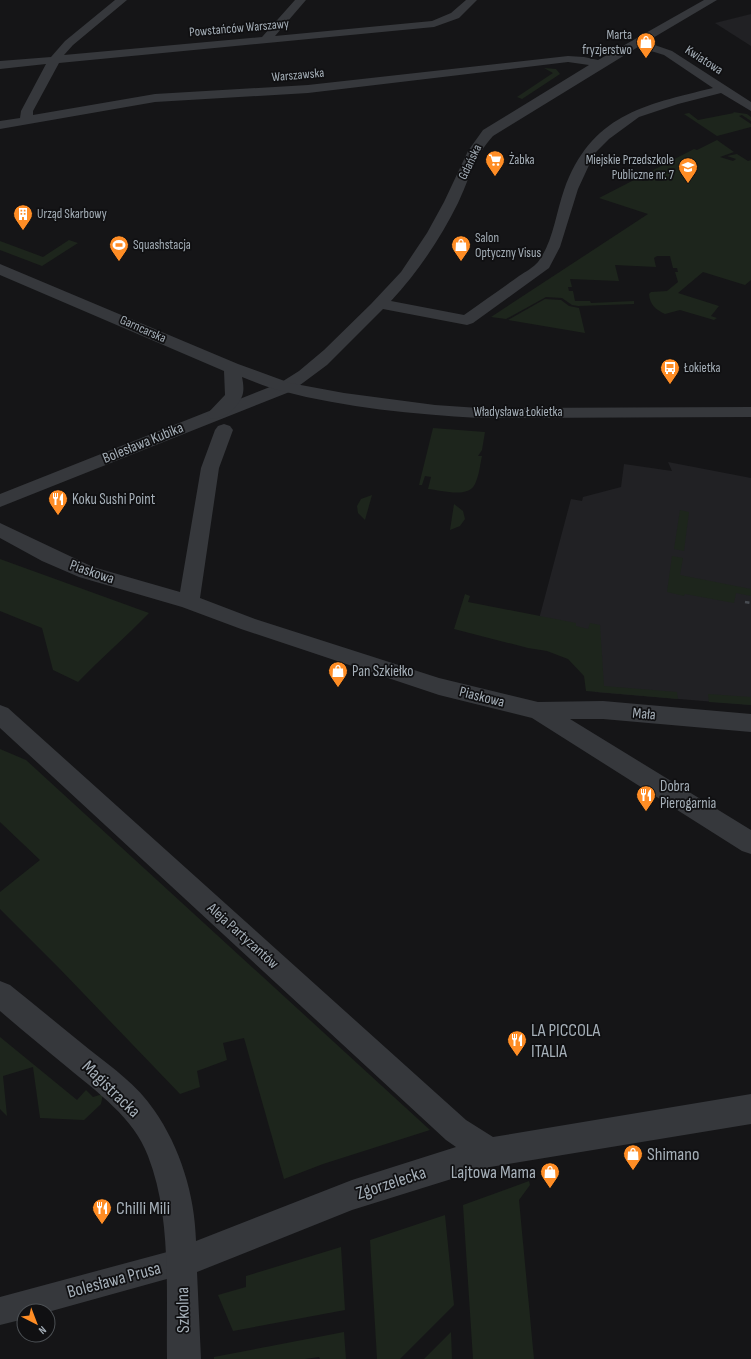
<svg xmlns="http://www.w3.org/2000/svg" width="751" height="1359" font-family="'Sofia Sans Condensed',sans-serif">
  <style>
    .built { fill: #212124 }
    .green { fill: #1d251c }
    .lines { fill: none; stroke-linecap: round; stroke-linejoin: round }
    .pedestrian { fill: #36383c; fill-rule: evenodd }
    .minor { fill: #36383c; fill-rule: evenodd }
    .tertiary { fill: #36383c; fill-rule: evenodd }
    .rail { stroke: #484c52; stroke-width: 2.5; stroke-dasharray: 4.5 3.5; stroke-linecap: butt }
    .labels { text-anchor: middle; dominant-baseline: central; stroke-width: 3.5; stroke-linejoin: round; paint-order: stroke }
    .far-street-label { font-size: 13px; fill: #a5afb8; stroke: #101012 }
    .far-poi-label { font-size: 13px; fill: #a5afb8; stroke: #101012; text-anchor: start }
    .street-label { font-size: 15px; fill: #a5afb8; stroke: #101012 }
    .poi-label { font-size: 15px; fill: #a5afb8; stroke: #101012; text-anchor: start }
    .near-poi-label { font-size: 18px; fill: #a5afb8; stroke: #101012; text-anchor: start }
    .near-street-label { font-size: 18px; fill: #a5afb8; stroke: #101012 }
  </style>
  <rect width="100%" height="100%" fill="#151517"/>
  <g class="built">
    <path d="M751,14v32l-36,-23z"/>
    <path d="M668,462l83,16v227l-156,-13 -5,-44 -51,-29 32,-120 11,2 1,-4 38,-10 3,-23 48,7z"/>
  </g>
  <g class="green">
    <path d="M544,68l12,1 4,5 -38,25 -5,-2 36,-24z"/>
    <path d="M733,112l14,2 4,3v4l-9,-6 -3,1 12,8v3l-34,9 -33,-22 5,-1 9,7 36,-7z"/>
    <path d="M717,140l17,12 -14,5 13,4 3,-2 -9,-3 10,-2 11,7 3,-1v120l-6,5 -42,-13 -25,21 41,13 -8,10 6,2 -3,2 -34,-10 -15,4c-10,-5 -15,-9 -16,-20l2,-2 16,-1 11,-9 -3,-10h3l-1,-4h-4l-3,-12h-13l-3,2 2,9 -41,-2 4,16 -49,-2 2,8h-4l1,4h4l2,10h15l1,2 43,-2v3l-56,2 -6,-1 -10,-7 -16,-1 -40,22 -15,-2 157,-103 -49,-16 95,-49 3,1z"/>
    <path d="M69,240l9,3 -36,23 -42,-16v-9l43,16z"/>
    <path d="M545,299l16,1 8,6 10,2 6,25 -77,-13z"/>
    <path d="M433,428l52,4 -3,18 -4,6h4c-2,9 -3,20 -7,28 -7,15 -34,6 -47,5l3,-12 -6,-1 -3,9h-3z"/>
    <path d="M372,495l-7,25 -7,-7 -1,-7 4,-7z"/>
    <path d="M454,504l9,7 2,8 -5,7 -10,4z"/>
    <path d="M680,510l9,2 -5,39 -10,-2z"/>
    <path d="M672,556l11,2 -3,17 71,14v7l-15,-3 -2,10 -49,-9 -1,2 -17,-4z"/>
    <path d="M0,559l149,54c-23,24 -48,45 -71,69l-25,-12 -11,-42 -42,-17z"/>
    <path d="M465,594l5,2 -2,6 108,21v3l12,3 2,-6 10,2 4,61 73,6 1,7 -92,-8 -2,-15 -16,-17 -21,-8 -19,-3 -74,-19z"/>
    <path d="M708,694l43,3v8l-42,-3z"/>
    <path d="M0,749l26,11 404,370 -107,34 -39,15 -40,-141 -21,5 4,17 -30,11 3,16 -20,7 -121,-126 -59,-59v-17l40,-32 -40,-38z"/>
    <path d="M0,1037l77,63 9,-10 7,7 10,-3 -2,10 -17,16 -44,-2 -7,-51 -30,9 4,40 -7,-7z"/>
    <path d="M529,1181l1,4 -11,15 15,159h-61l-10,-154z"/>
    <path d="M445,1215l9,90 -54,54h-23l-7,-119z"/>
    <path d="M341,1247l4,63 -112,21 -15,-36 28,-8v-11z"/>
    <path d="M344,1332l2,27h-26l-1,-2 -14,2h-91v-2z"/>
    <path d="M451,1332l1,27h-28z"/>
  </g>
  <g class="lines">
    <path class="pedestrian" d="M182,1248l10,4 4,10 -4,10 -144,40 -24,-1v8l-24,6v-28z"/>
    <g class="minor">
      <path d="M115,0h12l-54,45 -9,10 198,-18 33,-37h11l-31,36 157,-15 19,-8 15,-13h11l-18,18 -25,9 -375,36 -26,48v4l122,-21 153,-9 260,-29 16,1 14,3 106,-60h13l-71,42 26,9 79,51v9l-30,-18 -43,11 -39,13 -30,22 -13,13 -6,11 -12,26 -18,58 -11,21 -76,55 -6,2 -84,-16 -56,56 -35,26 -292,116v-13l280,-111 19,-12 25,-21 47,-46 30,-32 26,-39 17,-31 24,-51 15,-21 106,-65 -21,-3 -260,31 -153,9 -155,27v-8l20,-3 1,-7 25,-47 -46,5v-8l51,-4 14,-16zM638,47l26,8 49,33c-70,17 -122,27 -149,102 -8,23 -11,52 -26,72 -4,5 -13,10 -19,14 -18,13 -37,26 -55,39l-73,-14c27,-29 49,-62 67,-98 11,-23 17,-48 35,-67z"/>
      <path d="M224,424l6,2 3,4 -14,38 -19,130 55,21 184,59 99,24 65,-1 148,13v18l-148,-13h-33l181,111v24l-9,-3 -210,-133 -93,-23 -198,-66 -59,-22 -103,-30 -37,-16 -42,-23v-15l93,44 87,25 21,-124 14,-38 3,-4z"/>
      <path d="M0,705l8,3 458,412 27,17 258,-43v30l-261,43 -138,43 -155,62 4,87h-34c-1,-65 5,-142 -19,-203 -14,-38 -51,-64 -81,-89 -22,-18 -45,-37 -67,-56v-30l10,4c26,21 53,43 80,65 23,18 47,35 64,60 26,37 41,85 42,131l156,-61 104,-33 -10,-7 -446,-412z"/>
    </g>
    <path class="tertiary" d="M0,264l238,100 52,19 54,10 91,12 44,3 272,-1v10l-272,1c-65,-4 -133,-10 -197,-27 -13,-3 -27,-9 -40,-14 1,5 2,11 1,16 -3,14 -20,28 -33,25l-3,-4 18,-19 -1,-24 -224,-96z"/>
    <path class="rail" d="M745,602l6,1"/>
  </g>
  <defs>
    <g id="shop-pin" transform="scale(1)"><path d="M0 17L-7.5 6A9.5 9.5 0 1 1 7.5 6Z" fill="#ff8d25" stroke="#101012"/><path d="M-5-2.5h2.3a2.7 3.5 0 0 1 5.4 0H5L5.5 6h-11ZM-1.5-2.5h3a1.5 2.3 0 0 0-3 0Z" fill="#fff"/></g>
    <g id="supermarket-pin" transform="scale(1)"><path d="M0 17L-7.5 6A9.5 9.5 0 1 1 7.5 6Z" fill="#ff8d25" stroke="#101012"/><path d="M-6-5.5h2.5l.6 2H6L4.5 2H-2.5L-4.4-4H-6ZM-1.5 3.2a1.3 1.3 0 1 0 .1 0ZM3 3.2a1.3 1.3 0 1 0 .1 0Z" fill="#fff"/></g>
    <g id="school-pin" transform="scale(1)"><path d="M0 17L-7.5 6A9.5 9.5 0 1 1 7.5 6Z" fill="#ff8d25" stroke="#101012"/><path d="M0-5L7-2L0 1L-7-2ZM-4 1L0 2.5L4 1V4Q0 6-4 4Z" fill="#fff"/></g>
    <g id="building-pin" transform="scale(1)"><path d="M0 17L-7.5 6A9.5 9.5 0 1 1 7.5 6Z" fill="#ff8d25" stroke="#101012"/><path d="M-4-6H4V6H1V3H-1V6H-4ZM-2.5-4.3h1.7v1.8h-1.7ZM.8-4.3h1.7v1.8H.8ZM-2.5-1h1.7V.8h-1.7ZM.8-1h1.7V.8H.8Z" fill="#fff"/></g>
    <g id="stadium-pin" transform="scale(1)"><path d="M0 17L-7.5 6A9.5 9.5 0 1 1 7.5 6Z" fill="#ff8d25" stroke="#101012"/><path d="M0-5a6.5 5 0 1 0 0 10a6.5 5 0 1 0 0-10ZM-3.5-1.8h7v3.6h-7Z" fill="#fff"/></g>
    <g id="bus-pin" transform="scale(1)"><path d="M0 17L-7.5 6A9.5 9.5 0 1 1 7.5 6Z" fill="#ff8d25" stroke="#101012"/><path d="M-5-6H5V4H4V6H2V4H-2V6H-4V4H-5ZM-3.5-4V0h7V-4ZM-3.5 1.2v1.5H-2V1.2ZM2 1.2v1.5H3.5V1.2Z" fill="#fff"/></g>
    <g id="restaurant-pin" transform="scale(1)"><path d="M0 17L-7.5 6A9.5 9.5 0 1 1 7.5 6Z" fill="#ff8d25" stroke="#101012"/><path d="M-5-6h1v4h1v-4h1v4h1v-4h1v5L-1.5 .5V6h-2V.5L-5-1ZM5-6V6H3V1.5H1.5Q1.5-4 5-6Z" fill="#fff"/></g>
  </defs>
  <g fill-rule="evenodd">
    <use href="#shop-pin" x="646" y="42"/>
    <use href="#supermarket-pin" x="495" y="160"/>
    <use href="#school-pin" x="688" y="167"/>
    <use href="#building-pin" x="23" y="214"/>
    <use href="#stadium-pin" x="119" y="245"/>
    <use href="#shop-pin" x="461" y="245"/>
    <use href="#bus-pin" x="670" y="368"/>
    <use href="#restaurant-pin" x="58" y="499"/>
    <use href="#shop-pin" x="338" y="671"/>
    <use href="#restaurant-pin" x="646" y="795"/>
    <use href="#restaurant-pin" x="517" y="1040"/>
    <use href="#shop-pin" x="633" y="1154"/>
    <use href="#shop-pin" x="550" y="1172"/>
    <use href="#restaurant-pin" x="102" y="1208"/>
  </g>
  <g class="labels">
    <g class="far-street-label">
      <text transform="translate(239 28) rotate(-5)">Powstańców Warszawy</text>
      <text transform="translate(704 60) rotate(33)">Kwiatowa</text>
      <text transform="translate(298 75) rotate(-5)">Warszawska</text>
      <text transform="translate(470 162) rotate(-64)">Gdańska</text>
      <text transform="translate(143 329) rotate(24)">Garncarska</text>
      <text x="518" y="412">Władysława Łokietka</text>
    </g>
    <g class="far-poi-label">
      <text x="632" y="35" text-anchor="end">Marta<tspan x="632" dy="15">fryzjerstwo</tspan></text>
      <text x="509" y="160">Żabka</text>
      <text x="674" y="160" text-anchor="end">Miejskie Przedszkole<tspan x="674" dy="15">Publiczne nr. 7</tspan></text>
      <text x="37" y="214">Urząd Skarbowy</text>
      <text x="475" y="238">Salon<tspan x="475" dy="15">Optyczny Visus</tspan></text>
      <text x="133" y="245">Squashstacja</text>
      <text x="684" y="368">Łokietka</text>
    </g>
    <g class="street-label">
      <text transform="translate(143 443) rotate(-22)">Bolesława Kubika</text>
      <text transform="translate(92 572) rotate(19)">Piaskowa</text>
      <text transform="translate(482 697) rotate(14)">Piaskowa</text>
      <text transform="translate(644 714) rotate(5)">Mała</text>
      <text transform="translate(243 936) rotate(42)">Aleja Partyzantów</text>
    </g>
    <g class="poi-label">
      <text x="72" y="499">Koku Sushi Point</text>
      <text x="352" y="671">Pan Szkiełko</text>
      <text x="660" y="786">Dobra<tspan x="660" dy="17">Pierogarnia</tspan></text>
    </g>
    <g class="near-poi-label">
      <text x="531" y="1030">LA PICCOLA<tspan x="531" dy="21">ITALIA</tspan></text>
      <text x="647" y="1154">Shimano</text>
      <text x="536" y="1172" text-anchor="end">Lajtowa Mama</text>
      <text x="116" y="1208">Chilli Mili</text>
    </g>
    <g class="near-street-label">
      <text transform="translate(111 1089) rotate(44)">Magistracka</text>
      <text transform="translate(391 1183) rotate(-18)">Zgorzelecka</text>
      <text transform="translate(114 1280) rotate(-15)">Bolesława Prusa</text>
      <text transform="translate(183 1310) rotate(-91)">Szkolna</text>
    </g>
  </g>
  <g transform="translate(36 1323) rotate(138)"><circle r="19" fill="#101012" stroke="#4c5054"/>
  <path d="M0-3L7 15L0 10L-7 15Z" fill="#ff8d25"/>
  <text y="-6" font-size="11" font-weight="bold" text-anchor="middle" fill="#a5afb8">N</text>
  </g>
</svg>
